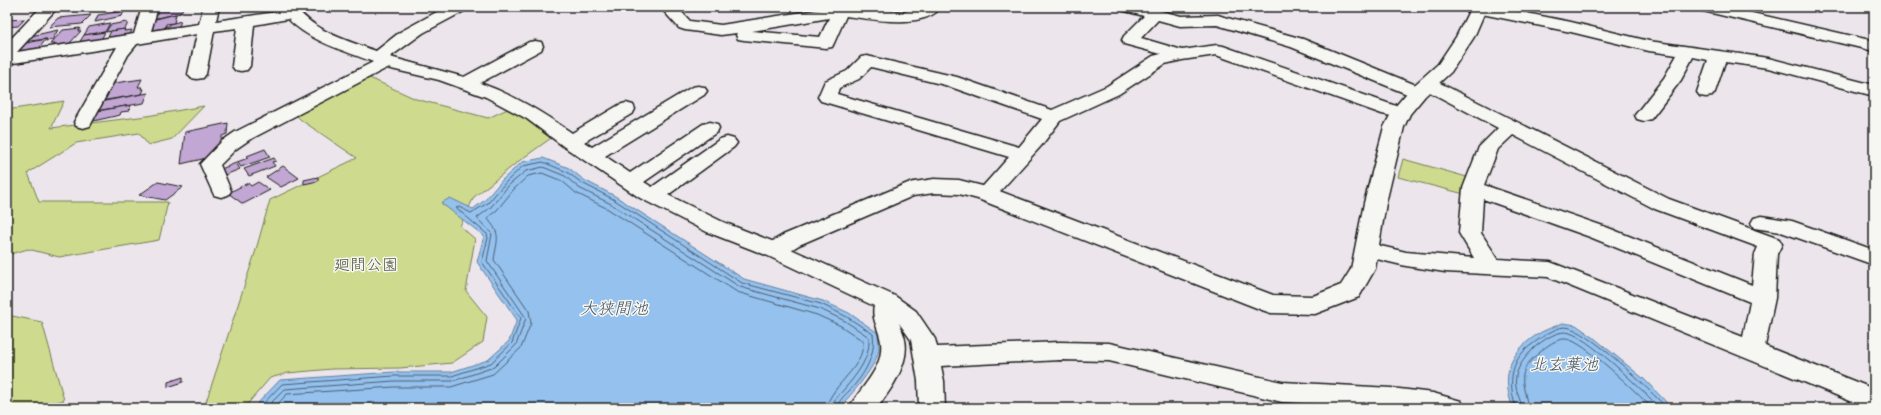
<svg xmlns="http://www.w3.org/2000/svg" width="1881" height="415" font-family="Dekko,'Klee One',sans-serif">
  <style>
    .green { fill: #ceda8e; stroke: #757b55 }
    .water { fill: #94c1ee; stroke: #647f9a }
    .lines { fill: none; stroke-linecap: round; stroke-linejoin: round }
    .shore { stroke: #4c5e70; stroke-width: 1 }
    .building { fill: #c2a6d3; stroke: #1c1c1c }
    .minor-casing { stroke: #1c1c1c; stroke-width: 3 }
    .tertiary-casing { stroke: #1c1c1c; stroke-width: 3 }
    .minor { fill: #f6f6f2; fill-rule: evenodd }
    .tertiary { fill: #f6f6f2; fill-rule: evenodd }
    .labels { text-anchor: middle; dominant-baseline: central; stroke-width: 3; stroke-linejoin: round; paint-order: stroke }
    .park-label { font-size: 16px; fill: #51553e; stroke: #f6f6f2 }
    .water-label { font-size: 17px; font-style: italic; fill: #465666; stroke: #f6f6f2 }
  </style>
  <rect width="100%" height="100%" fill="#ece6ec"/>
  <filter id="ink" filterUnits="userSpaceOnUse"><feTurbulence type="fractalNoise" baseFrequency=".025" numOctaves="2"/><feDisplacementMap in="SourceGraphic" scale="8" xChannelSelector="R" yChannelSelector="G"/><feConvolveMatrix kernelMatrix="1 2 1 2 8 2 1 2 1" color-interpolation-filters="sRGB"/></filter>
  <g filter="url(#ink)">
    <g class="green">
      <path d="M361,74l55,25 72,19 24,-11 42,29 -35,25 -45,36 -14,29 15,13 -9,52 21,26 -4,25 -31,21 -52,5 -68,1 -44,4 -18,5 -26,30h-40l51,-155 15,-53 87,-42 -56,-38 -7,-7z"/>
      <path d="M64,101l-13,27 96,-12 57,-10 -32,33 -24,6 -9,-12 -63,10 -48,30 11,29h129l-9,38 -100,17 -31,-8 -21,6v-145z"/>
      <path d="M1403,159l71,20 -2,17 -74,-19z"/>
      <path d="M7,315l35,7 22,78 -27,8h-30z"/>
    </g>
    <g class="water">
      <path d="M543,158l26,10 15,12 31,16 129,83 79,22 26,12 29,20c0,5 1,10 1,15 -1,17 -28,47 -40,60h-586l27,-28 114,-8h57l37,-12 21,-19 8,-21 -40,-58 7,-26 -43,-33 9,-5 23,11 12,-9 18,-21 19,-17z"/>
      <path d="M1563,323l13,2 17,12 51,42 28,29h-159c-12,-30 -5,-54 22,-72 8,-6 19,-9 28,-13z"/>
    </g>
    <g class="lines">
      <g class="shore">
        <path d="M259,408l23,-24 112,-8h58l39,-13 21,-20 9,-25 -39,-56 6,-24 -1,-4 -31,-26 3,-1 12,6 17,-10 18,-21 17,-16 20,-4 24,10 15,11 31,16 129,84 79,21 26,13 26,17c3,22 -9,41 -23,56 -6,6 -11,10 -13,18"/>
        <path d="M266,408l19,-19 109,-8h59l41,-14 22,-22 10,-27 -39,-57 5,-27 -15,-16 14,-11 18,-22 17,-14 17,-4 22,9 14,12 32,16 129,83 80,22 25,12 24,16c2,26 -20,46 -36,65l-1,6"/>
        <path d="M274,408l13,-14 107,-7h57l42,-13 28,-26 10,-25 -2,-12 -35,-51c3,-21 8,-25 -7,-42l10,-8 17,-21 14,-13 14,-3 20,8 14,12 32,16 129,83 80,23 24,11 22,15c1,28 -30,41 -37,67"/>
        <path d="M1516,408c-7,-21 -7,-43 10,-59 9,-7 28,-22 39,-22 23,1 85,64 102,81"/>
        <path d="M1522,408c-1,-7 -5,-14 -6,-21 -3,-16 8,-29 19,-40 7,-6 20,-15 30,-15 19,0 80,61 95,76"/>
        <path d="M1528,408c-4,-25 -14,-35 11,-55 6,-6 18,-15 27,-14 17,1 72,55 86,69"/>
      </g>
    </g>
    <g class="building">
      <path d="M72,7h17l-3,3 -19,2z"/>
      <path d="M166,7h17l-2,6 -29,6 3,-10z"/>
      <path d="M124,11l-2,5 -27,6 3,-7z"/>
      <path d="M176,14l-2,9 -8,1 -1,4 -17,3 4,-11z"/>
      <path d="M91,15l-9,9 -33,3 9,-9z"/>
      <path d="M25,19l-7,7 -11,1v-7z"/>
      <path d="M181,21l-3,8 -14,1 2,-4h3l1,-2z"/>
      <path d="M126,22v1h2l-3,6 -19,3 4,-7z"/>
      <path d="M110,23l-5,9 -21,3 5,-8z"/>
      <path d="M80,28l-2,3h3l-12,13 -16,2 2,-2h-5l13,-14z"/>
      <path d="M125,29l-1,2 8,-1 -3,7 -23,4 5,-10z"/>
      <path d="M58,30l-6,10 -6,1 1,-2 -25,3 9,-6z"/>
      <path d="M105,32l-4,8 -22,3 5,-8z"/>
      <path d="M46,39l-8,11 -23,3 7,-9z"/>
      <path d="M142,79l-4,8h4l-1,2h3l-2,5 -41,7 7,-17z"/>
      <path d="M148,93l-4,10 -49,8 4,-9z"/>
      <path d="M131,105l-2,6 -8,1 -1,3 -31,7 3,-6 4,-1 2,-4z"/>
      <path d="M228,123l-1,11 -5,2v4l5,-1 -16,18 -30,7 4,-32z"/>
      <path d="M265,149l5,8 -29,10 -4,-5 11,-4 -1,-2z"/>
      <path d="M274,158l2,3 -4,1 3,4 -26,10 -5,-7z"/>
      <path d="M236,163l4,6 -15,6 -4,-6z"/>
      <path d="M283,166l16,12 -18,9 -15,-10z"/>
      <path d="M318,177v4l-14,3v-4z"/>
      <path d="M158,182l25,5 -18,13 -26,-5z"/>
      <path d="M258,182l12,8 -27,14 -15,-11 20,-10 3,3z"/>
      <path d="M183,377v5l-15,5v-5z"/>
    </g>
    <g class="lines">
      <g class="minor-casing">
        <g id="minor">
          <path d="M41,7h17l-41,45 117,-18 8,-27h16l-7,24 48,-7 4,-17h16l-3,14 67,-10 -3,-4h16c18,25 53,34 80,44l24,-19 44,-24 24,-1 -2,3 -43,23 -33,24 74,20 65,-35 6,-1 6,1 2,4 -2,4 -61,33c34,12 63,30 92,50l47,-28 7,-2 7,2 2,4 -2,4 -49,29 8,5 100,-60 6,-1 6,1 3,4 -3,4 -99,61 25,17 73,-49 7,-2 7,2 2,4 -2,4 -73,50 8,5 68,-48 7,-2 7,2 3,4 -3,4 -66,48 55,27 59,23 113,51 21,15 19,28 2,8 123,-5 49,1 173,39 109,6 42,5 28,8 4,7h-74l-109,-6 -173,-41 -49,-1 -119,6 3,15 1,27h-26l-1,-27 -7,-41 -12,-17c2,5 5,11 6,17 5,24 -15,51 -28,68h-28c12,-22 35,-39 32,-66 -2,-13 -10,-23 -7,-36l-108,-51 -59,-23 -67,-34 -77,-52 -36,-27 -41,-22 -47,-17 -52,-12 -138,72 -13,9 -16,16 11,26 -3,4 -7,2 -7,-2 -14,-31 22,-23 13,-9 138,-70c-30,-12 -62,-20 -85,-43l-34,6 -4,41 -3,4 -6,1 -6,-1 -3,-4 5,-38 -23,3 -8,43 -3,4 -6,1 -6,-1 -3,-4 9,-40 -60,10 -9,11 -36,67 -2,4 -7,2 -7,-2 -2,-4 43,-75 -110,17v-21z"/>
          <path d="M660,7h17l13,14 31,4 114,-18 69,5 16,-5h21c-16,23 -72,12 -95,9l-12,27 -2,4 -6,1 -82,-8 -6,-1 -2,-4 1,-2 -16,2 -36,-5 -6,-2zM829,18l-9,19 -68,-6z"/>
          <path d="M1119,7h27l35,9 37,-1 6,2 79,22 118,48 -2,-3 3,-4 6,-1 6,1 235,119 110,40 3,5 -5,10 -2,44 -10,48 109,43v19l-9,-1 -317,-130 -103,-5 -39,-6 -46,-11 -3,-5 3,-5 8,-2 38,9 68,6 -15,-25 4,-45 16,-41 19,-19 -72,-38 1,2 -3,4 -6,1 -6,-1 -121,-49 -74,-22 -37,1 -22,-6 -17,18 41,12 35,-5 6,1 170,59 15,3 2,4 -2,4 -7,2 -19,-4 -166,-59 -34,5 -17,4 -46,30 -59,27 -19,25 -48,53 -7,1 -7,-1 -3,-5 33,-37 -188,-56 -3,-4 7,-16 22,-10 14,-14 6,-1 90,21 95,33 55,-24 46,-30 8,-2 -37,-10 -2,-4 2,-4 20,-20 -23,-6zM871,67l74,18 97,34 -23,28 -182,-53 2,-6 20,-9zM1513,135l142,74 103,38 -3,7 -3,31 -146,-58 -122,-42 14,-36zM1483,199l107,38 160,65 -7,35 -185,-72 -8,-3 -52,-3 -17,-26z"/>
          <path d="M1464,7h32l75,15 78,19 119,17 106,27v11l-106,-28 -43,-6 -10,30 -3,4 -6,1 -6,-1 -3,-4 11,-32 -15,-3 -12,23 -30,39 -7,2 -7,-2 -2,-4 29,-37 13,-23 -28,-4 -78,-19 -99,-20 -6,-2z"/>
          <path d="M1697,7h29l148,34v10l-175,-41z"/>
          <path d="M1762,216l30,5 82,29v15l-93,-33 -27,-4 -3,-5 3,-5z"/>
        </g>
      </g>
      <g class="tertiary-casing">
        <path id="tertiary" d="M1471,7h16l-13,30 -23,35 -26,24 -15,18 -6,13 -18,76 -11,66 -16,28 -44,17 -44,-1 -9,-3 -284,-111 -19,-5 -25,-1 -21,3 -114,49c-11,7 -20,14 -33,10l-4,-5 4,-5 17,-10 125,-52 26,-4 25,1 35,9 279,106 40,1 28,-11 10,-16 13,-66 20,-76 10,-19 17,-20 27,-24 18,-27z"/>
      </g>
      <use href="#minor" class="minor"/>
      <use href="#tertiary" class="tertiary"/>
    </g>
  </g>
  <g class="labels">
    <g class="park-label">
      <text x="366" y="266">廻間公園</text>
    </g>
    <g class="water-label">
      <text x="614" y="311">大狭間池</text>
      <text x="1564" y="367">北玄葉池</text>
    </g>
  </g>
  <rect width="1881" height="415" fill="none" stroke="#f6f6f2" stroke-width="24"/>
  <rect x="12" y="12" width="1857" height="391" fill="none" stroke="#1c1c1c" stroke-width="1.5" filter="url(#ink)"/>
</svg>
